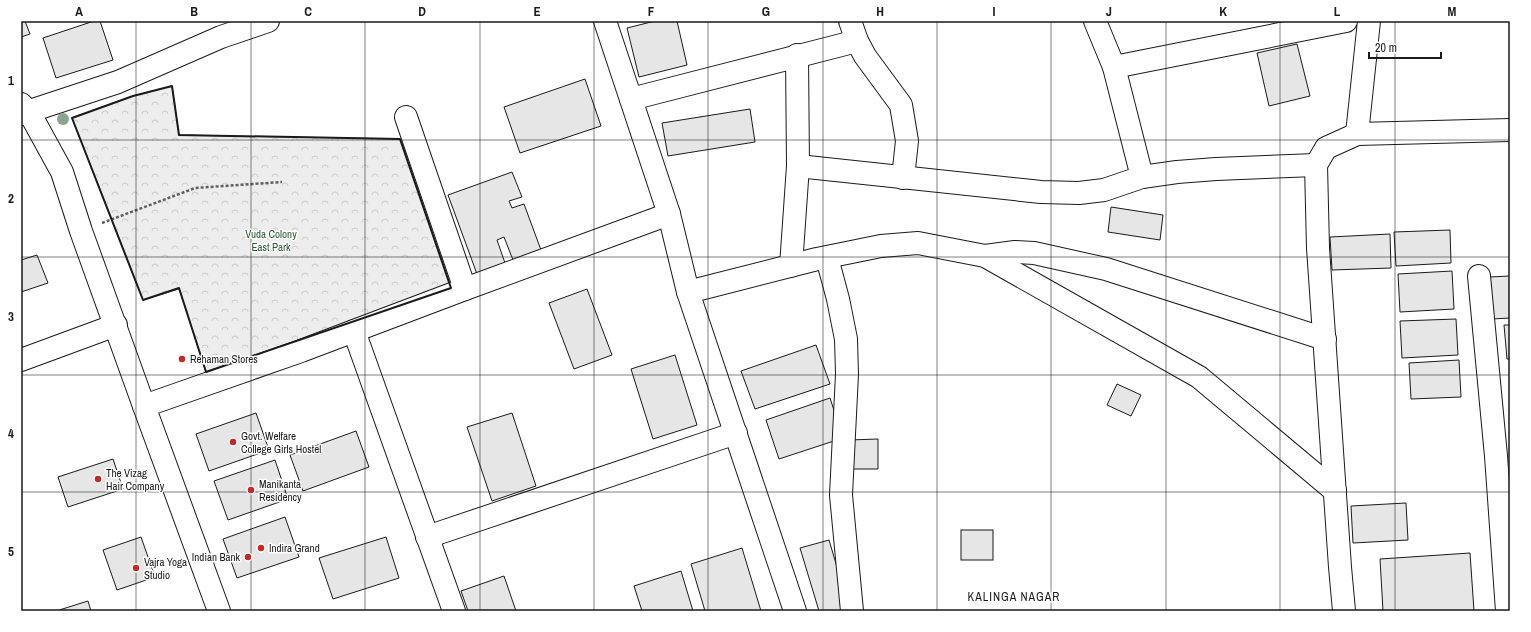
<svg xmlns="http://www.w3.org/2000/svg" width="1531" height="632" font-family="'Archivo Narrow',sans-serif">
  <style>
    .park { fill: url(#park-crowns); stroke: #6a6a6a }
    .building { fill: #e6e6e6; stroke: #1a1a1a }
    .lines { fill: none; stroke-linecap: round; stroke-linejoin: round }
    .minor-casing { stroke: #1a1a1a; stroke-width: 24 }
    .secondary-casing { stroke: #1a1a1a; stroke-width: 24 }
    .path { stroke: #5f5f5f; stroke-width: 2.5; stroke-dasharray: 3 2; stroke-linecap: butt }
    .minor { stroke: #fff; stroke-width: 22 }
    .secondary { stroke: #fff; stroke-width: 22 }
    .wall { stroke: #1a1a1a; stroke-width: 2 }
    .tree { fill: #8aa48f }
    .grid { fill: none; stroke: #1a1a1a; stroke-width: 1; stroke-opacity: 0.55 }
    .poi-dot { fill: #c62828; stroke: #fff; stroke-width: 1.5 }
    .labels { text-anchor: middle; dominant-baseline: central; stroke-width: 3; stroke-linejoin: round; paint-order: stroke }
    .park-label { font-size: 11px; fill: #2b5a34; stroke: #fff }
    .poi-label { font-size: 11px; fill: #1a1a1a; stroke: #fff; text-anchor: start }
    .neighbourhood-label { font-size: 12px; letter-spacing: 1px; fill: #1a1a1a; stroke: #fff }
    .neatline { fill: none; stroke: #1a1a1a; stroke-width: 1.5 }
    .grid-label { font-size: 13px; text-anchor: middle; font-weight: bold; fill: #1a1a1a }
  </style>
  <defs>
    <pattern id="park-crowns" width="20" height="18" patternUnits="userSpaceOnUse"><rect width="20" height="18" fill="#ededed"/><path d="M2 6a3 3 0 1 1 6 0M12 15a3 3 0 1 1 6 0" fill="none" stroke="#cbcbcb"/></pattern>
  </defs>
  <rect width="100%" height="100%" fill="#fff"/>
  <path class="park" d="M172,86l7,49 221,4 51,149 -245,84 -27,-83 -36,11 -71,-182 61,-22z"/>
  <g class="building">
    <path d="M21,21h4l5,13 -9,3z"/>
    <path d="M94,21h6l13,39 -57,18 -13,-40z"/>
    <path d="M655,21h22l10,44 -48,12 -12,-49z"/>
    <path d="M1297,44l13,52 -41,10 -12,-53z"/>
    <path d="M585,79l16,47 -81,27 -16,-46z"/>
    <path d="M750,109l5,33 -87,14 -6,-33z"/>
    <path d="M512,172l10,25 -13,4 3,7 12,-4 17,46 -28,10 -9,-23 -7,3 8,23 -28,11 -29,-79z"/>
    <path d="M1111,207l52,8 -3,25 -52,-8z"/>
    <path d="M1450,230l1,33 -55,3 -2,-34z"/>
    <path d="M1390,234l1,34 -59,2 -2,-33z"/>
    <path d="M37,255l11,28 -27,9v-32z"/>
    <path d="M1452,271l2,38 -54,3 -2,-38z"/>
    <path d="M1510,276v42l-18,1 -3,-42z"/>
    <path d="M587,289l25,66 -38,14 -25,-66z"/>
    <path d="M1456,319l2,36 -56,3 -2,-37z"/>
    <path d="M1504,325h6v34h-3z"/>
    <path d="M816,345l14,39 -75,25 -14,-38z"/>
    <path d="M675,355l22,70 -44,14 -22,-70z"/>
    <path d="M1459,360l2,37 -50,2 -2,-36z"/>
    <path d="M1117,384l24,11 -10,21 -24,-11z"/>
    <path d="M830,398l13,40 -64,21 -13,-39z"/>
    <path d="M256,413l13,37 -60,21 -13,-37z"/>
    <path d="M512,413l24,73 -44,15 -25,-74z"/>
    <path d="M356,431l13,36 -66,24 -13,-36z"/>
    <path d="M878,439v30h-28l-1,-29z"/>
    <path d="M113,459l10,30 -55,18 -10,-30z"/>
    <path d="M275,460l13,39 -60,21 -14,-39z"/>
    <path d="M1406,503l2,37 -55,3 -2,-37z"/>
    <path d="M285,517l14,40 -62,21 -14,-39z"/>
    <rect x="961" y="530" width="32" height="30"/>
    <path d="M141,537l14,40 -38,13 -14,-40z"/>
    <path d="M386,537l13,41 -66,21 -14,-41z"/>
    <path d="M829,540l21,71h-31l-19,-63z"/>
    <path d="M742,548l19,63h-56l-14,-47z"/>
    <path d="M1470,553l4,58h-91l-3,-52z"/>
    <path d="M681,571l12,40h-51l-8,-25z"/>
    <path d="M504,576l12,35h-48l-7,-20z"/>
    <path d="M88,601l3,10h-35z"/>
  </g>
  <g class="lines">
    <g class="minor-casing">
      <g id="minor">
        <path d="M605,21l64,193 19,78 107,319"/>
        <path d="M850,21l7,20 8,15 36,49 6,36 -4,37"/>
        <path d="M1095,21l19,46 28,110"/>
        <path d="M1369,21l-12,113 153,-4"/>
        <path d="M1114,67l232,-46"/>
        <path d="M631,99l226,-58"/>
        <path d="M21,114l97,-32 103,-45 47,-16"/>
        <path d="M406,117l59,172"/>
        <path d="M798,166l243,26 38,1 25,-3 38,-13 35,-5 39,-3 100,-4"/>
        <path d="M985,256l30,-4 19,1 72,16 219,70"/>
        <path d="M827,258l11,41 8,40 1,35 -6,121 11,116"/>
        <path d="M791,266l7,-100 -1,-111"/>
        <path d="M1479,276l17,180 11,155"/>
        <path d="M688,292l129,-33 64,-13 37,-3 67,13 214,121 136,114"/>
        <path d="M354,331l100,280"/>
        <path d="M21,360l95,-35"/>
        <path d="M144,406l157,-55 164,-62 204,-75"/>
        <path d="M427,537l309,-104"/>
        <path d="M1344,611l-4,-44 -22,-319 -2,-83 10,-17 31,-14"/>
      </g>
    </g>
    <g class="secondary-casing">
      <path id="secondary" d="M21,104l8,8 33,60 19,59 63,175 75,205"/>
    </g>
    <path class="path" d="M102,223l93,-35 87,-6"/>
    <use href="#minor" class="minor"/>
    <use href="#secondary" class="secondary"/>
    <path class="wall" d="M172,86l7,49 221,4 51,149 -245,84 -27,-84 -36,12 -71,-182 61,-22z"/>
  </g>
  <circle class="tree" cx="63" cy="119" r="6"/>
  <path class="grid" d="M136,21v590M251,21v590M365,21v590M480,21v590M594,21v590M708,21v590M823,21v590M937,21v590M1051,21v590M1166,21v590M1280,21v590M1395,21v590M21,140h1489M21,257h1489M21,375h1489M21,492h1489"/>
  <g class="poi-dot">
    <circle cx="182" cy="359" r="4"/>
    <circle cx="233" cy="442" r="4"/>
    <circle cx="98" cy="479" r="4"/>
    <circle cx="251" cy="490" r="4"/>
    <circle cx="261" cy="548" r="4"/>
    <circle cx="248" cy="557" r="4"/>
    <circle cx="136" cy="568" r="4"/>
  </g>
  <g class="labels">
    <g class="park-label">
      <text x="271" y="234">Vuda Colony<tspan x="271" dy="13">East Park</tspan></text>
    </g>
    <g class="poi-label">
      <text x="190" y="359">Rehaman Stores</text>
      <text x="241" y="436">Govt. Welfare<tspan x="241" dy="13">College Girls Hostel</tspan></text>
      <text x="106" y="473">The Vizag<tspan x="106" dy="13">Hair Company</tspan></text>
      <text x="259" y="484">Manikanta<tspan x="259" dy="13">Residency</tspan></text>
      <text x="269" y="548">Indira Grand</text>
      <text x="240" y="557" text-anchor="end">Indian Bank</text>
      <text x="144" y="562">Vajra Yoga<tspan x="144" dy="13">Studio</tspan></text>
    </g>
    <g class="neighbourhood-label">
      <text x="1014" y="597">KALINGA NAGAR</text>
    </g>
  </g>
  <rect width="1531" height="632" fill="none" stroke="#ffffff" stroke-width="44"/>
  <path d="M1369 52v6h72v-6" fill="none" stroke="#1a1a1a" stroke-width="2"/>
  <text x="1375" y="52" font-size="12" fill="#1a1a1a" stroke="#ffffff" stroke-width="3" paint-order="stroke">20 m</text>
  <rect x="22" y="22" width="1487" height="588" class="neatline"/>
  <g class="grid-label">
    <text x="79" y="16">A</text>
    <text x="194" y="16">B</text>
    <text x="308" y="16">C</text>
    <text x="422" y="16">D</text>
    <text x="537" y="16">E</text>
    <text x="651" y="16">F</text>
    <text x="766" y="16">G</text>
    <text x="880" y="16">H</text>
    <text x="994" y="16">I</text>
    <text x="1109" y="16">J</text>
    <text x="1223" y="16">K</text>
    <text x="1337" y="16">L</text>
    <text x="1452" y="16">M</text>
    <text x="11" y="85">1</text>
    <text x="11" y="203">2</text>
    <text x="11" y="321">3</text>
    <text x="11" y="438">4</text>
    <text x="11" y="556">5</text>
  </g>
</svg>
